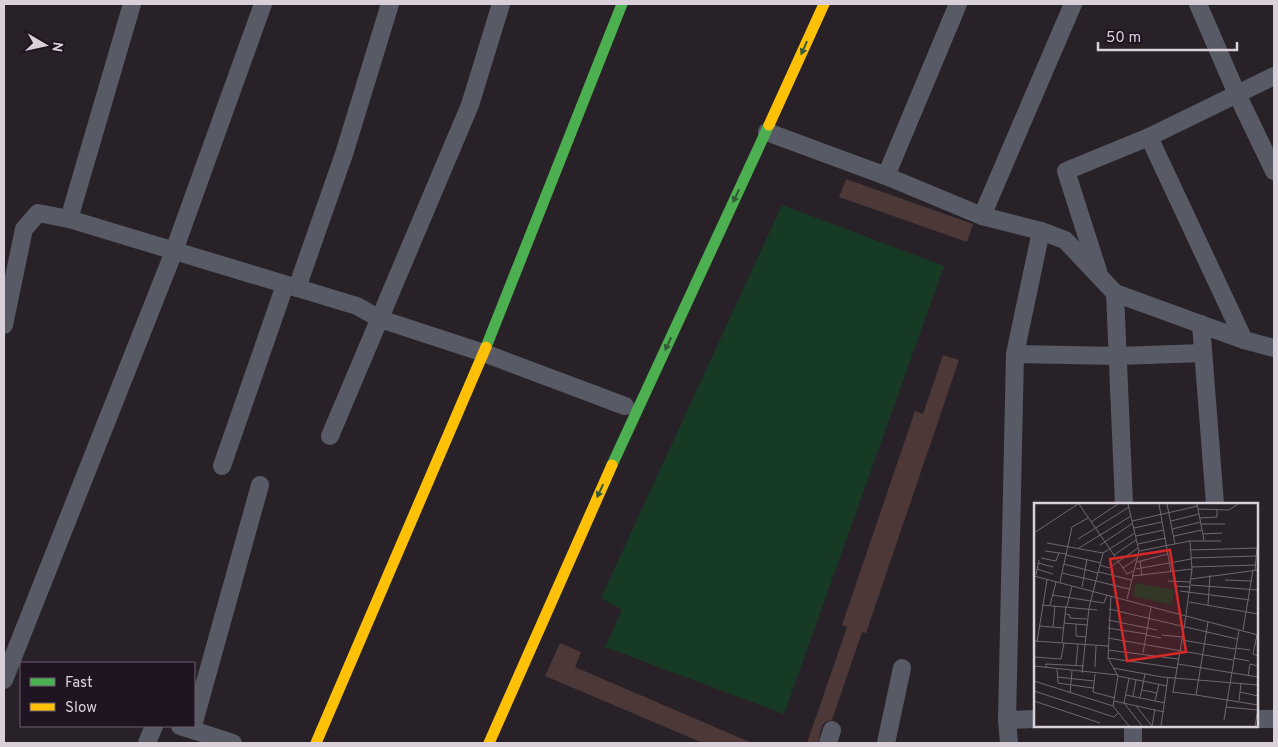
<svg xmlns="http://www.w3.org/2000/svg" width="1278" height="747" font-family="Overpass,sans-serif">
  <style>
    .green { fill: #173a25 }
    .building { fill: #4b3837 }
    .lines { fill: none; stroke-linecap: round; stroke-linejoin: round }
    .street { stroke: #585b66; stroke-width: 18 }
    .fast { stroke: #4caf50; stroke-width: 11 }
    .slow { stroke: #ffc107; stroke-width: 11 }
    .oneway { fill: #345a37 }
    .inset-road { fill: none; stroke: #6f686f; stroke-width: 1 }
    .view { fill: #d62828; fill-opacity: 0.15; stroke: #d62828; stroke-width: 2.5 }
    .inset-edge { fill: none; stroke: #d9d0da; stroke-width: 2.5 }
  </style>
  <rect width="100%" height="100%" fill="#282228"/>
  <path class="green" d="M782,205l162,61 -160,448 -179,-67 17,-37 -21,-12z"/>
  <g class="building">
    <path d="M846,179l127,45 -6,18 -128,-45z"/>
    <path d="M943,355l16,5 -93,273 -4,-1 -30,88 -7,2 -3,4 -4,17h-11l40,-116 -5,-2 73,-214 8,3z"/>
    <path d="M560,643l21,9 -6,15 177,76h-49l-158,-67z"/>
  </g>
  <g class="lines">
    <g class="street">
      <path d="M1198,4l39,90 37,77"/>
      <path d="M767,132l119,44 96,40 59,15 24,9 50,53 129,47 30,8"/>
      <path d="M1149,137l95,203"/>
      <path d="M886,176l72,-172"/>
      <path d="M982,216l91,-212"/>
      <path d="M69,219l63,-215"/>
      <path d="M1098,271l-32,-100 83,-34 125,-61"/>
      <path d="M297,288l47,-134 46,-150"/>
      <path d="M1115,293l9,211"/>
      <path d="M1201,324l14,180"/>
      <path d="M4,325l20,-96 14,-16 31,6 288,87 23,13 104,34 141,53"/>
      <path d="M1015,354l103,2 85,-3"/>
      <path d="M330,436l140,-331 31,-101"/>
      <path d="M222,466l63,-181"/>
      <path d="M4,680l167,-421 92,-255"/>
      <path d="M1257,719h17"/>
      <path d="M1007,720l29,-1"/>
      <path d="M194,722l66,-237"/>
      <path d="M180,726l53,17"/>
      <path d="M147,743l7,-17"/>
      <path d="M828,743l4,-13"/>
      <path d="M886,743l16,-75"/>
      <path d="M1009,743l-2,-23 8,-366 26,-123"/>
      <path d="M1133,743v-17"/>
    </g>
    <g class="fast">
      <path d="M486,347l136,-343"/>
      <path d="M612,465l157,-340"/>
    </g>
    <g class="slow">
      <path d="M769,125l55,-121"/>
      <path d="M316,743l170,-396"/>
      <path d="M489,743l123,-278"/>
    </g>
  </g>
  <defs><path id="oneway-solid" d="M-6-.8H1V-3.2L6.5 0L1 3.2V.8H-6Z" transform="scale(1.25)"/></defs>
  <g class="oneway">
    <use href="#oneway-solid" transform="translate(804 48) rotate(114)"/>
    <use href="#oneway-solid" transform="translate(736 196) rotate(115)"/>
    <use href="#oneway-solid" transform="translate(668 344) rotate(115)"/>
    <use href="#oneway-solid" transform="translate(600 491) rotate(115)"/>
  </g>
  <g transform="translate(1034 503)">
    <rect width="224" height="224" fill="#282228"/>
    <path d="M102,80l38,7 -3,15 -38,-9z" fill="#173a25"/>
    <path class="inset-road" d="M45,1l48,70 6,-3M125,1l12,68M133,1l8,40M163,1l7,36M164,6l31,1 9,-6M166,15l17,-1v-7M98,18l66,-15M137,18l28,-7M57,19l27,-18M167,21h24M100,25l28,-6M138,26l29,-7M0,30l44,-29M169,31l19,-1M102,33l28,-6M140,33l28,-6M44,36l51,-32M13,40l56,10M104,41l28,-6M66,42l33,-22M45,45l52,-32M157,47l67,-2M11,48l22,3M105,48l51,-10h31M32,52l35,8M80,52l22,-15M7,55l15,3 3,-8M157,55l65,-2M106,58l2,15M103,59l31,-8M4,60l15,4M30,61l34,9M66,62l9,3 29,-20M158,64l63,-2M89,65l15,-10M3,66l16,5M102,66l55,-10M221,67l2,-22M65,69l32,8M28,70l34,8M2,72l3,-15M0,73l224,59M98,73l60,-7M157,76l67,-9M191,77l27,1M62,78l33,8M134,78l23,1M26,79l12,-55 16,-9M157,82l67,5M140,83l17,1M48,84l5,-28M146,88l70,9M18,92l52,8 3,-8M77,93l-3,62 10,18 -5,30 16,20M93,96l12,-48 -11,-47M155,99l69,12M8,102l55,5M16,102l6,-23M174,102l2,-30M33,103l5,-20M75,106l128,30M31,111l5,1v3l17,1M152,112l6,-46 -2,-28M74,117l49,10M174,119l-12,73 62,10M30,120l23,2M42,121v12l10,1M5,123l24,2M19,124l2,-21M74,125l38,6M209,127l10,-60M112,132l15,3M128,132l20,2M223,132l-4,19 5,2M74,135l125,22M148,137l53,9M0,138l74,5M3,139l10,-62M28,140l4,-37M201,145l15,2M74,147l70,9M109,150l8,-46M0,154l27,2 3,-16M74,155l69,10M199,155l16,3M144,161l80,13M42,162l2,-21M0,163l84,9M61,164l1,-21M12,165v-4l38,2M79,165l49,9 96,8M23,166l1,14 35,5M48,170l7,-65 14,-55 32,-20M61,171l-2,18 22,6M84,173l49,10M214,173l2,-12 8,2M23,174l37,4M95,175l-5,25 18,23M0,178l79,25M108,187l15,3M0,188l80,26 4,-4M138,189l24,3M139,189l13,-76M206,189l18,4M36,190l2,-22M92,192l39,8M99,193l3,-16M106,195l5,-24M0,198l66,22M80,198l50,11M121,198l4,-17M205,198l2,-18M102,203l16,20M192,204l32,3M190,217l15,-90M118,223l3,-17M127,223l7,-49M221,223l3,-17"/>
    <path class="view" d="M136,47l16,102 -59,9 -17,-102z"/>
    <rect width="224" height="224" class="inset-edge"/>
  </g>
  <rect width="1278" height="747" fill="none" stroke="#d9d0da" stroke-width="10"/>
  <rect x="20" y="662" width="175" height="65" fill="#211422" stroke="#6b5f6c"/>
  <rect x="30" y="678" width="25" height="8" fill="#4caf50" stroke="#6b5f6c"/>
  <text x="65" y="687" font-size="15" fill="#d9d0da">Fast</text>
  <rect x="30" y="703" width="25" height="8" fill="#ffc107" stroke="#6b5f6c"/>
  <text x="65" y="712" font-size="15" fill="#d9d0da">Slow</text>
  <g transform="translate(45 45) rotate(99)" stroke="#211422" stroke-width="4" paint-order="stroke">
  <path d="M0-4L9 19L0 12L-9 19Z" fill="#d9d0da"/>
  <text y="-8" font-size="14" font-weight="bold" text-anchor="middle" fill="#d9d0da">N</text>
  </g>
  <path d="M1098 42v8h139v-8" fill="none" stroke="#d9d0da" stroke-width="2.5"/>
  <text x="1106" y="42" font-size="15" fill="#d9d0da" stroke="#211422" stroke-width="4" paint-order="stroke">50 m</text>
</svg>
